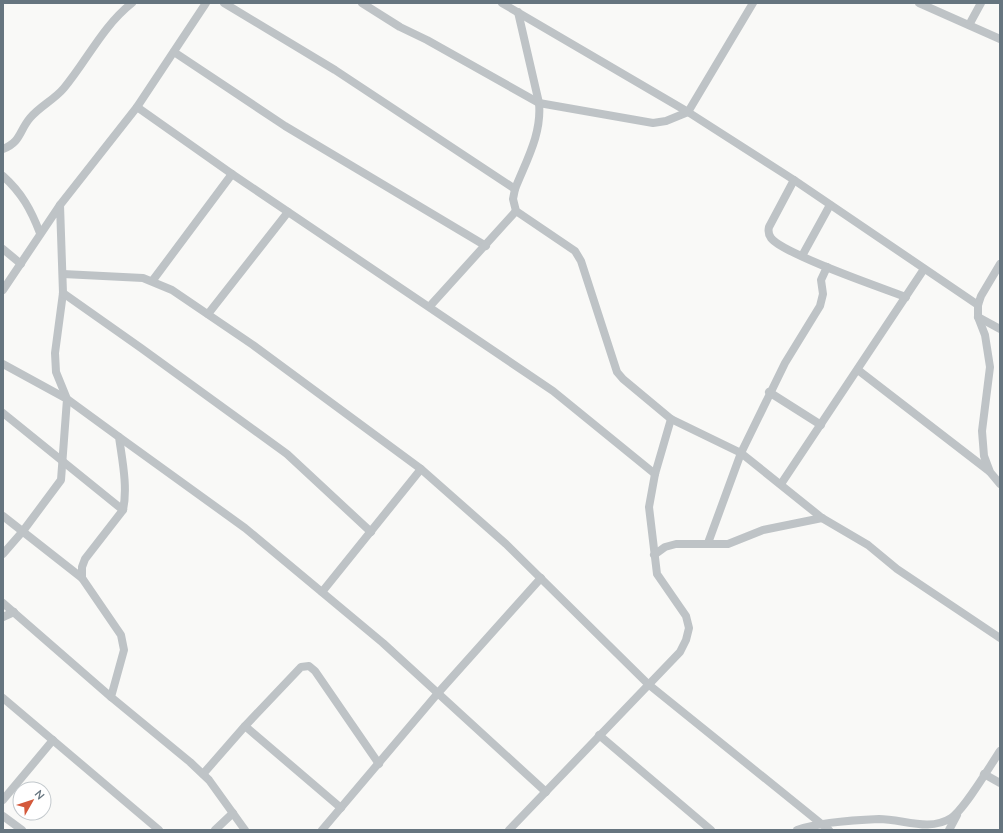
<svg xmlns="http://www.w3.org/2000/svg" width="1003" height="833" font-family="'Nunito Sans',sans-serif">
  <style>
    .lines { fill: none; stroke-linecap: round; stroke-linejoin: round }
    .minor { stroke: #bec3c6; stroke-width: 8 }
  </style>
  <rect width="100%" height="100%" fill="#f9f9f7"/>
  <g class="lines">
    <g class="minor">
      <path d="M224,3l111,67 180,119"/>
      <path d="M362,3l38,24 27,13 112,63 114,20 13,-2 22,-9 65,-109"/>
      <path d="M502,3l186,109 106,68 184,125"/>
      <path d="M919,3l81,36"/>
      <path d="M518,12l21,91c3,31 -13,58 -24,86l-2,10 3,12 59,40 6,10 36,111 6,7 48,40 70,34 81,65 46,27 29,24 103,69"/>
      <path d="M969,25l12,-22"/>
      <path d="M174,52l111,74 201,120"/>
      <path d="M137,107l95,67 321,217 102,83"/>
      <path d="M3,149c18,-7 16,-18 27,-31 10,-12 24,-18 34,-30 24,-29 38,-61 68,-85"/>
      <path d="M3,176c19,17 28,34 37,57"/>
      <path d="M794,180l-25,47c-1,4 -1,7 2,11 12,16 111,50 135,59"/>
      <path d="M60,205l77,-98 69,-104"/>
      <path d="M3,249l18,15"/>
      <path d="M802,256l28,-51"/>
      <path d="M1000,264l-19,32 -3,9v12l7,18 5,32 -8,64 2,25 6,16 10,12"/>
      <path d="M63,274l80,4 29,12 81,55 168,124 85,75 142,140 181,146"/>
      <path d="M153,280l79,-106"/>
      <path d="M3,290l57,-85 3,88 -8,60 1,19 11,27 52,38c3,22 9,50 4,73l-38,49 -3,8v11l39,57 3,15 -13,47 79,65 19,18 36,50"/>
      <path d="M63,293l78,55 146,106 84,78"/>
      <path d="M430,306l86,-95"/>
      <path d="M208,314l80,-102"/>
      <path d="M978,317l22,12"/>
      <path d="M3,364l64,35 -6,81 -38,51 -20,23"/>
      <path d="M858,370l131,101"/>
      <path d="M769,392l52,33"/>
      <path d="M3,413l120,97"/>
      <path d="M119,437l126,91 138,115 163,149"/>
      <path d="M781,484l143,-215"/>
      <path d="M3,516l79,62"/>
      <path d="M708,543l33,-90 44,-90 35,-57 3,-12 -2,-14 6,-13"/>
      <path d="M654,555l11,-8 11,-3h52l35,-14 59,-12"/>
      <path d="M322,592l99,-123"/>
      <path d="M3,603l108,94"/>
      <path d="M3,617l11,-5"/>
      <path d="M3,698l156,132"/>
      <path d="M245,726l96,82"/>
      <path d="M599,735l112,95"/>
      <path d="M203,774l42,-48 56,-59 8,-1 6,5 64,93"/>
      <path d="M984,774l16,9"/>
      <path d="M3,800l50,-60"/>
      <path d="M3,816l19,14"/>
      <path d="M215,830l18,-17"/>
      <path d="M322,830l116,-137 103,-115"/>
      <path d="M509,830l171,-178 6,-12 3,-12 -3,-12 -29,-42 -8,-67 6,-33 16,-55"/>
      <path d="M797,830c23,-8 58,-10 82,-11 24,0 50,13 72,-1 13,-8 39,-52 49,-67"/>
      <path d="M949,830l8,-15"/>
    </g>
  </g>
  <rect width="1003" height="833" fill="none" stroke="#66757f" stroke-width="8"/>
  <g transform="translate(32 801) rotate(51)"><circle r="19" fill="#ffffff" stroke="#c2c8cc"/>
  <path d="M0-3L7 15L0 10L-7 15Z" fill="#d4593b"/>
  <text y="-6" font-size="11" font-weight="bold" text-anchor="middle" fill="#66757f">N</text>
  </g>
</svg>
